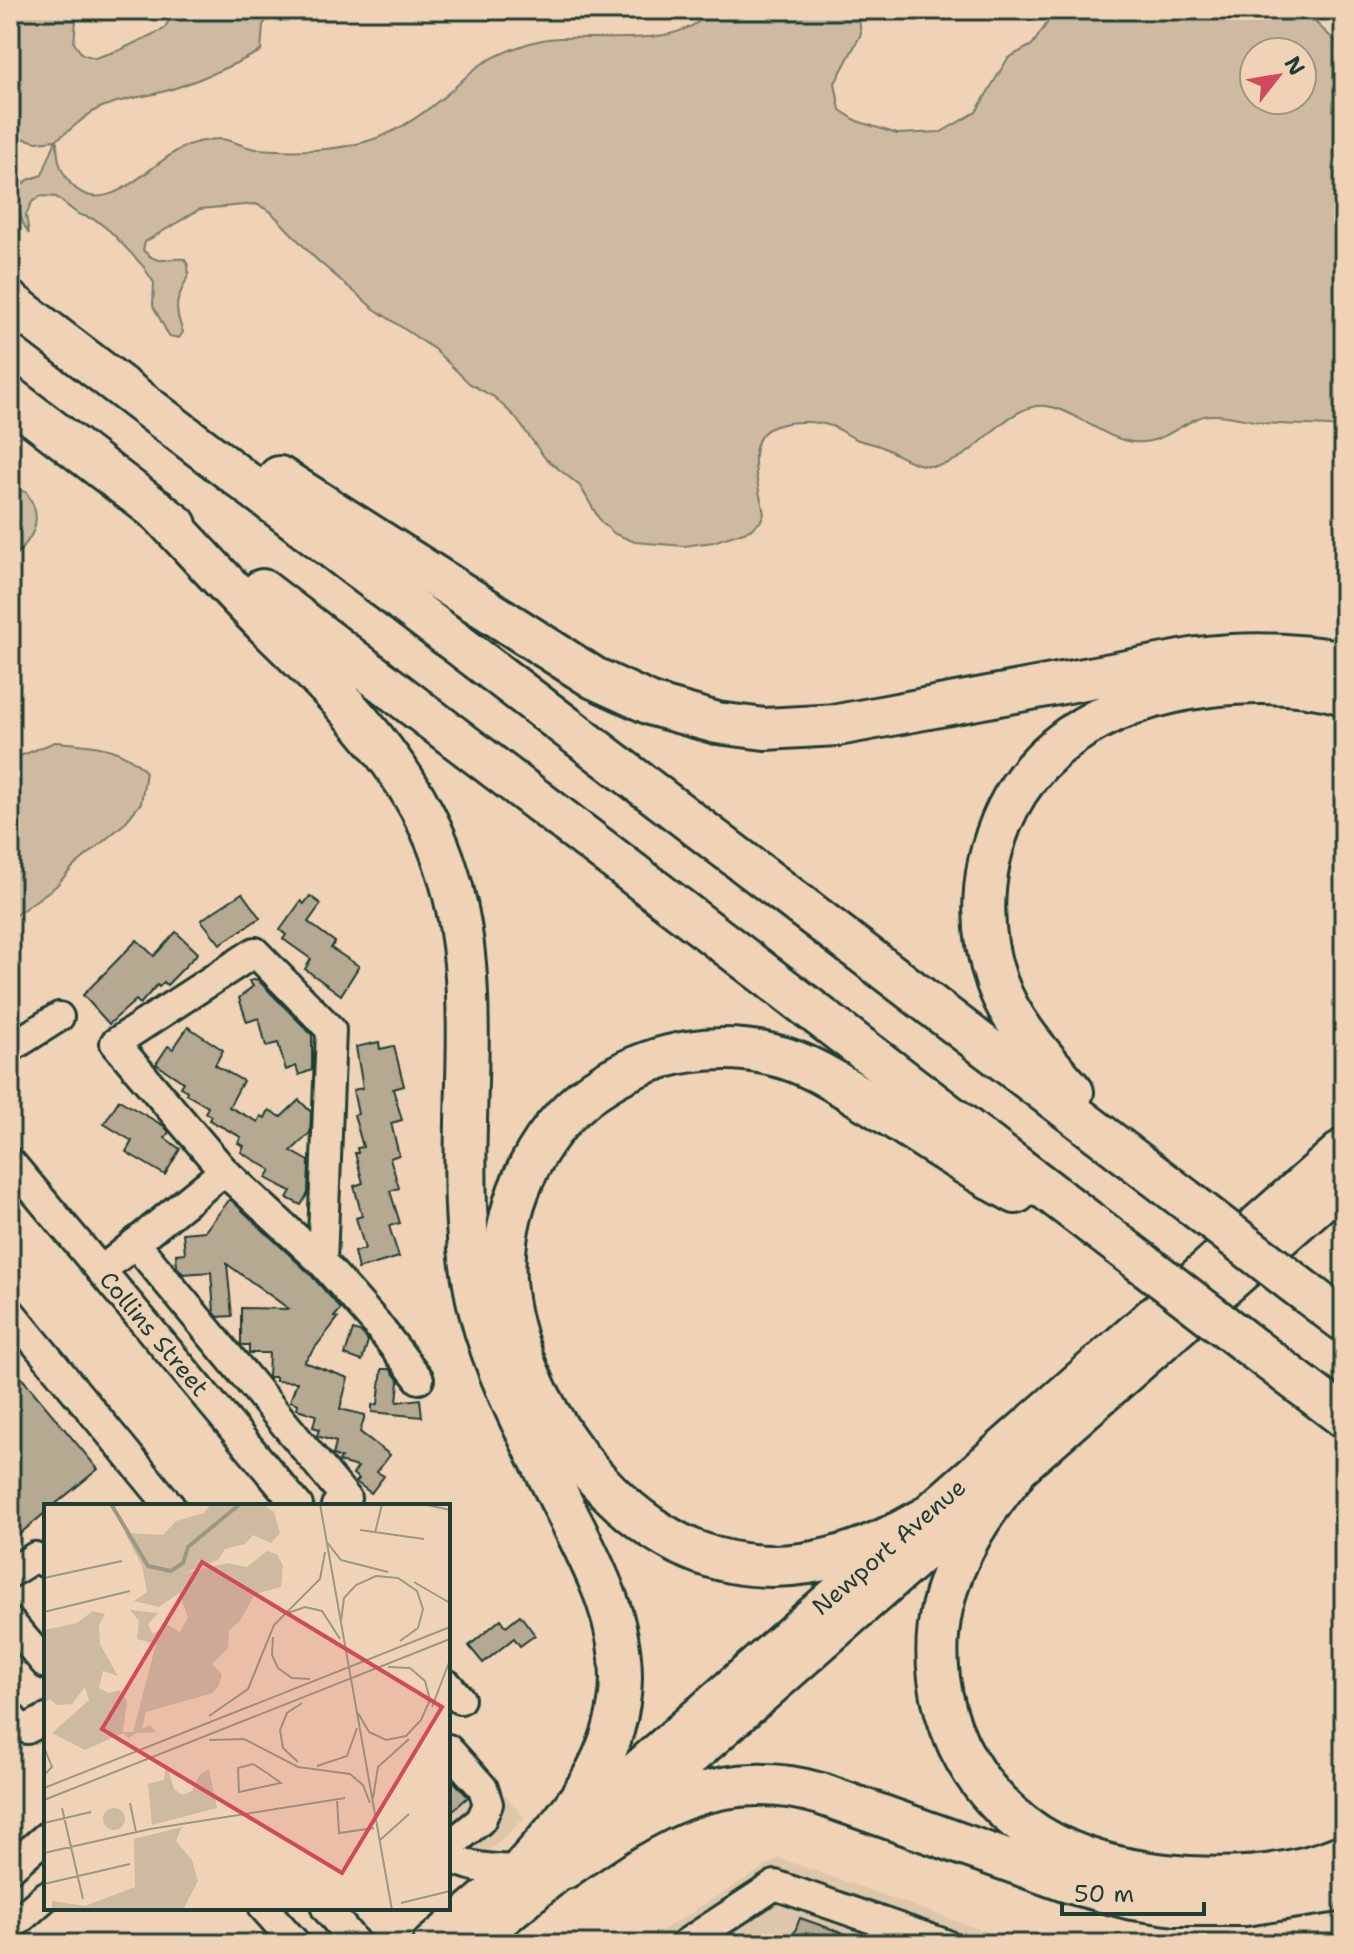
<svg xmlns="http://www.w3.org/2000/svg" width="1354" height="1954" font-family="'Shantell Sans',sans-serif">
  <style>
    .built { fill: #dec6ab }
    .green { fill: #cebaa1; stroke: #767c6a; stroke-width: 2; fill-rule: evenodd }
    .building { fill: #b5a992; stroke: #1f3d34; stroke-width: 2 }
    .lines { fill: none; stroke-linecap: round; stroke-linejoin: round }
    .minor-casing { stroke: #1f3d34; stroke-width: 34 }
    .major-casing { stroke: #1f3d34; stroke-width: 42 }
    .highway-casing { stroke: #1f3d34; stroke-width: 46 }
    .minor { stroke: #f0d3b6; stroke-width: 28 }
    .major { stroke: #f0d3b6; stroke-width: 36 }
    .highway { stroke: #f0d3b6; stroke-width: 40 }
    .highway-bridge-casing { stroke: #1f3d34; stroke-width: 46; stroke-linecap: butt }
    .highway-bridge { stroke: #f0d3b6; stroke-width: 40 }
    .labels { text-anchor: middle; dominant-baseline: central; stroke-width: 8; stroke-linejoin: round; paint-order: stroke }
    .street-label { font-size: 24px; fill: #1f3d34; stroke: #f0d3b6 }
    .inset-river { fill: none; stroke: #9d9883; stroke-width: 4 }
    .inset-road { fill: none; stroke: #9c9782; stroke-width: 2 }
    .view { fill: #d1495b; fill-opacity: 0.15; stroke: #d1495b; stroke-width: 4 }
    .inset-edge { fill: none; stroke: #1f3d34; stroke-width: 4 }
  </style>
  <rect width="100%" height="100%" fill="#f0d3b6"/>
  <filter id="ink" filterUnits="userSpaceOnUse"><feTurbulence type="fractalNoise" baseFrequency=".0125" numOctaves="2"/><feDisplacementMap in="SourceGraphic" scale="16" xChannelSelector="R" yChannelSelector="G"/><feConvolveMatrix kernelMatrix="1 2 1 2 8 2 1 2 1" color-interpolation-filters="sRGB"/></filter>
  <g filter="url(#ink)">
    <g class="built">
      <path d="M448,1730l77,88 -77,70z"/>
      <path d="M779,1858l242,86h-381z"/>
    </g>
    <g class="green">
      <path d="M10,10h70l-4,10 -2,23 8,11 13,4 25,-8 44,-21 11,-19h99l-11,15 -2,26c-30,15 -60,29 -92,39 -22,7 -46,8 -67,17 -18,7 -28,22 -45,32 0,18 2,31 14,45 35,39 81,-24 115,-38 9,-4 26,-7 35,-7 12,1 24,9 36,10 38,3 84,2 120,-11 28,-10 53,-29 76,-49 9,-8 18,-18 27,-24 18,-11 47,-23 68,-26 45,-6 133,13 162,-29h148l3,24 -26,49 5,27 17,11 40,13 44,-2 35,-20 32,-54 24,-13 20,-29 7,-6h243l42,39v379c-26,-5 -52,-2 -79,-5 -17,-2 -36,-9 -54,-8 -25,1 -43,30 -78,27 -33,-3 -70,-44 -101,-35 -37,10 -58,55 -97,59 -21,1 -33,-10 -51,-18 -9,-5 -19,-5 -28,-9 -8,-3 -14,-9 -22,-12 -18,-7 -48,-7 -65,2 -26,14 -9,62 -5,85l-4,8 -10,8 -37,12 -29,4 -49,-4 -20,-8 -14,-12 -21,-36 -35,-28 -30,-41 -21,-20 -24,-13 -36,-35 -61,-41 -57,-49 -46,-48 -14,-7 -56,5 -55,33 -2,8c16,17 23,7 42,9 11,18 -8,29 -8,48 0,9 3,17 6,25l-4,6 -10,-2 -16,-30 1,-23 -11,-17 -32,-34 -15,-12 -18,-6 -22,-17 -15,-1 -9,6 -6,13 3,19c-10,-16 -13,-28 -10,-47l9,-7 14,-5 14,-35 -19,2 -27,-7zM1254,52h48v48h-48z"/>
      <path d="M13,489l13,3c21,29 5,48 -16,70v-71z"/>
      <path d="M55,742c35,3 66,3 91,30l-5,31 -17,21 -51,43 -17,19 -46,33v-159z"/>
    </g>
    <g class="building">
      <path d="M242,893l18,25 -40,26 -19,-24z"/>
      <path d="M310,896l11,8 -13,18 27,20 -4,6 28,18 -18,29 -36,-26 6,-10 -28,-20 3,-4 -6,-5 21,-29 3,3z"/>
      <path d="M176,932l22,21 -31,32 -3,-3 -5,5 -2,-2 -17,19 -4,-4 -27,24 -26,-29 54,-55 17,16z"/>
      <path d="M257,979l55,56v35l-13,5 -3,-9 -10,4 -8,-27 -12,3 -7,-28 -12,4 -8,-24 14,-12 -4,-5z"/>
      <path d="M188,1027l35,23 -8,15 28,16 -14,26 29,15 3,-6 4,2 4,-8 12,7 18,-17 12,12 -1,21 -19,18 18,10 -1,32 -7,12 -14,-7 4,-7 -25,-13 5,-8 -30,-18 3,-6 -6,-3 3,-6 -32,-17 2,-4 -6,-3 3,-6 -22,-13 1,-3 -7,-4 3,-5 -27,-18 12,-18 5,3z"/>
      <path d="M379,1042l1,7 14,-3 10,40 -11,3 9,31 -11,3 8,32 -9,3 9,30 -9,3 10,32 -11,3 10,31 -41,12 -4,-17 11,-3 -9,-31 6,-2 -8,-30 9,-3 -8,-30h3l-1,-5 6,-1 -9,-32 4,-1 -5,-24 10,-2 -7,-41z"/>
      <path d="M119,1100l45,26 5,6 -4,6 15,11 -15,26 -39,-23 6,-11 -28,-17z"/>
      <path d="M230,1199l80,75 31,35 -7,8 4,1 -34,44 44,16 -8,31 25,6 -5,17 30,23 -13,17 7,4 -13,17 -15,-11 3,-3 -6,-5 5,-7 -19,-5 2,-4 -8,-3 3,-13 -19,-6 2,-7 -6,-2 3,-12 -19,-6 1,-5 -8,-3 7,-19 -21,-1v-4h-8l1,-24h-20v-8h-8v-37l48,1 -62,-45 5,52 -14,1 -4,-5 -3,-40 -28,2 -6,-7 -1,-13 9,-1 -2,-20 22,-2z"/>
      <path d="M353,1330l9,3 6,8 -6,20 -17,-6z"/>
      <path d="M10,1364l88,105 -45,37h-7v6l-36,30z"/>
      <path d="M382,1369h8l9,12 -2,21 23,-3 2,18 -50,-5v-7l6,-1z"/>
      <path d="M520,1615l15,20 -15,11 -6,-8 -31,25 -14,-17 32,-27 5,7z"/>
      <path d="M450,1777l18,20 -20,18v-36z"/>
      <path d="M800,1918l69,24v2h-79z"/>
    </g>
    <g class="lines">
      <g class="minor-casing">
        <g id="minor">
          <path d="M255,952l76,78 -9,232 -98,-91 -109,-128z"/>
          <path d="M10,1048l49,-31"/>
          <path d="M10,1162l288,344"/>
          <path d="M135,1243l211,255 -10,8"/>
          <path d="M322,1262l53,60 44,57"/>
          <path d="M101,1271l123,-100"/>
          <path d="M10,1312l160,194"/>
          <path d="M10,1573l25,-16 11,6"/>
          <path d="M10,1622l36,42"/>
          <path d="M448,1685l12,14"/>
          <path d="M10,1716l6,8 11,5 19,-10"/>
          <path d="M448,1749l35,39 5,16 -7,16 -33,27"/>
          <path d="M448,1855c22,15 47,14 73,15"/>
          <path d="M10,1868l36,-31"/>
          <path d="M264,1908l32,36"/>
          <path d="M326,1908l30,36"/>
          <path d="M10,1928l36,-32"/>
          <path d="M685,1944l90,-59 170,59"/>
        </g>
      </g>
      <g class="major-casing">
        <g id="major">
          <path d="M431,1944l191,-161 722,-636"/>
          <path d="M471,1944l119,-98 754,-663"/>
        </g>
      </g>
      <g class="highway-casing">
        <g id="highway">
          <path d="M10,302l1175,897"/>
          <path d="M10,398l166,127"/>
          <path d="M279,477l315,201 59,27 64,18 48,6 73,-4 359,-67c50,-6 98,-5 147,4"/>
          <path d="M157,510c37,39 73,79 111,117 62,60 126,122 163,202 71,152 10,321 48,479 18,74 57,142 91,211 26,52 51,99 51,159 -1,79 -49,137 -100,192"/>
          <path d="M262,590l865,661"/>
          <path d="M1073,1092c-29,-34 -61,-67 -76,-109 -14,-39 -16,-81 -8,-121 24,-112 116,-163 222,-176 44,-5 90,-5 133,8"/>
          <path d="M1311,1296l33,25"/>
          <path d="M1253,1348l91,69"/>
          <path d="M1013,1475c-32,39 -60,82 -71,133 -20,93 26,192 111,236 41,21 90,30 135,33 53,3 107,-1 156,-22"/>
          <path d="M920,1521c-57,33 -122,54 -189,41 -116,-22 -218,-167 -226,-281 -5,-79 35,-159 103,-200 49,-29 109,-40 165,-26 36,8 66,29 97,48 48,30 96,64 146,90"/>
          <path d="M565,1868c81,-57 154,-104 256,-74l247,88 64,17 44,6h69l99,-15"/>
        </g>
      </g>
      <use href="#minor" class="minor"/>
      <use href="#major" class="major"/>
      <use href="#highway" class="highway"/>
      <g class="highway-bridge-casing">
        <g id="highway-bridge">
          <path d="M1185,1199l126,97"/>
          <path d="M1127,1251l126,97"/>
        </g>
      </g>
      <use href="#highway-bridge" class="highway-bridge"/>
    </g>
  </g>
  <g class="labels">
    <g class="street-label">
      <text transform="translate(154 1334) rotate(50)">Collins Street</text>
      <text transform="translate(889 1547) rotate(-41)">Newport Avenue</text>
    </g>
  </g>
  <g transform="translate(44 1504)">
    <rect width="406" height="406" fill="#f0d3b6"/>
    <path d="M167,0h52l11,8 6,21 -9,10 -18,-8 -8,9 -20,5 -7,11 -34,13 43,-10 20,4 20,-16 10,3 6,12 -2,21 -26,7 -15,27 -11,9 -1,18 -16,16 10,10 -3,11 -6,8 -67,19 -4,17 7,-4 8,7 -21,1 -7,5 4,5 -10,-10 -38,17 -33,-17 37,-33 -4,-13 -13,17 -16,1 -6,-6 -6,4v-73l33,-7 16,-12 12,3 -6,11 1,19 18,32 -15,-5 -4,17 10,5 11,-3 7,11 -4,31h10l23,-88 -19,-5 2,-18 -9,-11 28,3 -10,11 5,10 13,-10 14,8 8,-15 -9,-24 -20,14 -25,-6 13,-9 -5,-26 -17,-33 38,2 13,-14 28,-8zM122,258l8,27 8,6 10,-4 8,-17 9,-5 8,39 -65,17 -4,-41 16,-4zM59 315a11 11 0 1 1 22 0a11 11 0 1 1-22 0ZM138,323l-6,14 16,19 6,21 -15,29h-131v-9l33,5 50,-19 -1,-48z" fill="#cebaa1"/>
    <path class="inset-river" d="M67,0l37,62 23,5 12,-8 5,-16 52,-43"/>
    <path class="inset-road" d="M276,0l72,406M379,0l27,6M316,26l64,9M331,29l7,-29M282,37l15,19 47,12M0,74l78,-17M370,78l36,21M0,108l86,-21M244,109l17,-6 17,4 18,28M297,117l3,-23 12,-13 20,-9 22,2 19,13 6,18 -5,19 -18,13M229,133l-1,18 6,13 14,10 18,1M388,203l18,-47M314,209l11,19 17,8 20,-4 15,-16 9,-20 -5,-19 -15,-13 -22,-1M165,212l39,-27 26,-64 46,-46 5,-27M165,236l35,-1 54,28 52,7 13,11 7,18M0,243l8,20 -8,8M254,258l-15,-14 -3,-18 7,-17 15,-10M209,260l14,9 14,10 -42,9 -1,-24zM273,262l30,-10 10,-28M0,284l406,-161M329,294l5,-31 31,-28M293,295l2,34 35,-5M0,296l406,-161M86,299l6,29M18,304l21,91M0,319l47,-11M336,336l29,-26M0,349l106,-24 195,-31M0,380l86,-20M357,399l49,-12"/>
    <path class="view" d="M158,58l240,145 -100,166 -240,-144z"/>
    <rect width="406" height="406" class="inset-edge"/>
  </g>
  <rect width="1354" height="1954" fill="none" stroke="#f0d3b6" stroke-width="40"/>
  <rect x="20" y="20" width="1314" height="1914" fill="none" stroke="#1f3d34" stroke-width="3" filter="url(#ink)"/>
  <g transform="translate(1278 76) rotate(59)"><circle r="38" fill="#f0d3b6" stroke="#9c9782" stroke-width="2"/>
  <path d="M0-6L14 30L0 20L-14 30Z" fill="#d1495b"/>
  <text y="-12" font-size="22" font-weight="bold" text-anchor="middle" fill="#1f3d34">N</text>
  </g>
  <path d="M1062 1902v12h142v-12" fill="none" stroke="#1f3d34" stroke-width="4"/>
  <text x="1074" y="1902" font-size="24" fill="#1f3d34" stroke="#f0d3b6" stroke-width="6" paint-order="stroke">50 m</text>
</svg>
